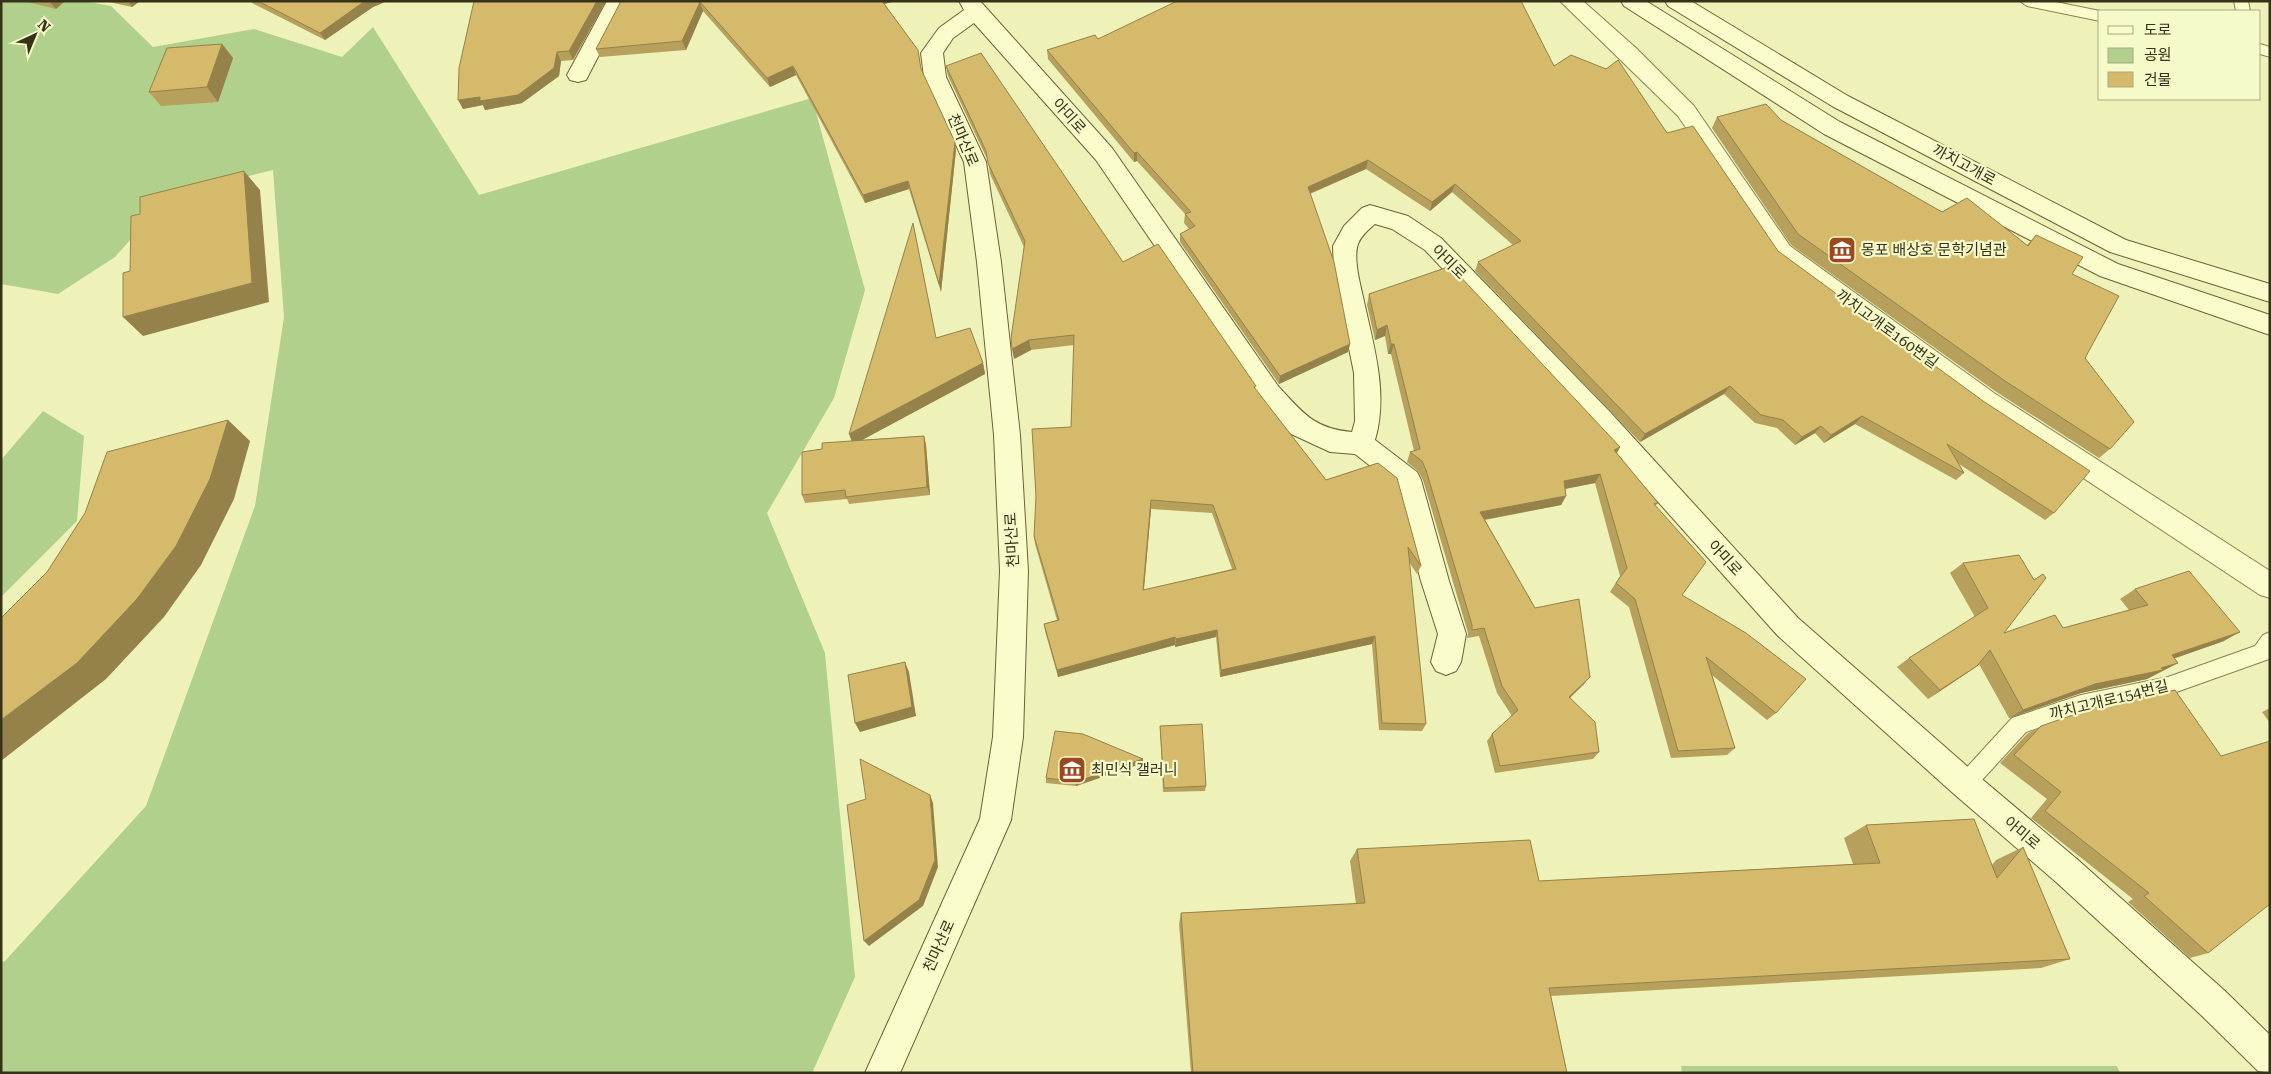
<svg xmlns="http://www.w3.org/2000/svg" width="2271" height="1074" font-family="'Roboto Serif','Noto Sans KR',serif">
	<rect width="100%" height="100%" fill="#eff2b8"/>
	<g fill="#b0d08c">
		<polygon points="1,1 83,1 111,6 153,47 254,29 342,57 373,27 479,195 812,98 865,290 834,398 767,513 825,653 855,977 812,1073 1,1073 1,962 5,961 146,806 255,506 284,317 273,170 170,195 115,257 58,294 1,284"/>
		<polygon points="43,411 84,436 77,521 1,597 1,460"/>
		<polygon points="1681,1066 2117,1066 2120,1073 1682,1073"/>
	</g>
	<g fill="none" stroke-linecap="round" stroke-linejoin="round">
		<defs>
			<g id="lane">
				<polygon points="2020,1 2051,1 2100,11 2100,21 2027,6"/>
				<polygon points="2234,1 2248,1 2250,11 2236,11"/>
				<polygon points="2260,44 2270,47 2270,57 2260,54"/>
				<polygon points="2270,632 2269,659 2168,695 2081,713 2026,732 1972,791 1965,794 1958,791 1955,784 1958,777 2012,718 2081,695 2168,677 2255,646 2263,635"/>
			</g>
			<polygon id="street" points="1560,1 1583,1 1636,48 1694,106 1790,246 1994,393 2270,571 2270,598 2260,595 1976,407 1774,258 1678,116"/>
			<g id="secondary">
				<polygon points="607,1 627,1 586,80 578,82 570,80 567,75"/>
				<path d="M959,1H980L1112,148L1278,386C1302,412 1314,429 1352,432L1355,421L1354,373L1334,274L1333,246L1344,226L1362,208L1370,205L1408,216L1441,238L1610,412L1798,618L1976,774L2078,860L2225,991L2270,1035V1073L2258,1071L2201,1015L2056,882L1954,794L1778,636L1592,428L1425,250L1392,229L1375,224C1368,230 1361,236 1358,244C1353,258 1360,283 1363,297C1373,344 1389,393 1375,440L1417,472L1421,480L1449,581L1466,634L1461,662L1456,671L1446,675L1436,671L1431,662L1438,634L1421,581L1396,486L1355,454L1330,452L1289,433L1260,400L1096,160L974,23L953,38L943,53L946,77L986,162L1001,262L1020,435L1028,571L1023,737L1011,820L900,1073H865L980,819L993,737L1000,571L994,435L977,262L964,162L924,77L921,53L939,28L964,10Z"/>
				<polygon points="1621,1 1646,1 1840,122 2118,264 2270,315 2270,335 2100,276 1824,134 1624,6"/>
				<polygon points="1665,1 1691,1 1848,96 2126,240 2270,284 2270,302 2110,252 1832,106 1668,6"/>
			</g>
		</defs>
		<use href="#lane" stroke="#898252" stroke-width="2"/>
		<use href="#street" stroke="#898252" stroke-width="2"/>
		<use href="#secondary" stroke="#6a6235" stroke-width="2"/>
		<use href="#lane" fill="#fafccb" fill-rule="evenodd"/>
		<use href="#street" fill="#fafccb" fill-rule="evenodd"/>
		<use href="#secondary" fill="#fafccb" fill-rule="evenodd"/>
	</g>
	<g fill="#b6a05b" fill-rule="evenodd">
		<polygon points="23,1 65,1 56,9"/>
		<polygon points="104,1 140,1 132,7"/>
		<polygon points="251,1 387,1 373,7 325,40 252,3"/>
		<polygon points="474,1 606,1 573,60 561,61 559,76 522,103 485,110 483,105 463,109"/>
		<polygon points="621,1 885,4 921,71 956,150 941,292 909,189 865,203 796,75 770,87 703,11 686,50 600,57 596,49"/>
		<polygon points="1098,39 1554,66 1667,133 1778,251 2054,513 2045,520 1959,464 1964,473 1956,480 1855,424 1824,443 1815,433 1795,445 1777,428 1755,423 1724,394 1640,442 1475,271 1478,262 1513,245 1452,192 1430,211 1366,169 1310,194 1350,344 1348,352 1279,384 1180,242 1180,234 1189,229 1184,223 1185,214 1137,161 1134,162 1048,59 1047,50"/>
		<polygon points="222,44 233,58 218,102 161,106 149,92"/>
		<path d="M946,66L1123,262L1255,389L1326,480L1378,463L1421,566L1417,574L1409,562L1426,724L1422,731L1379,730L1372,644L1220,677L1216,637L1175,647V645L1058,677L1045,631L1044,624L1057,620L1035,544L1034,536L1071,427L1074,345L1031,350L1014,359L1024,247L990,174L988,161L948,76ZM1151,509L1212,513L1232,569L1144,590Z"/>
		<polygon points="1717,117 1781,120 1942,212 2027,245 2036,235 2072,274 2085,358 2110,449 2099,458 1995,391 1791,245 1712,128"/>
		<polygon points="1451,274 1620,447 1617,453 1658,503 1655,506 1682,595 1776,713 1767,720 1712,675 1735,748 1727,755 1671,758 1629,607 1610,592 1620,576 1595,483 1565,489 1566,496 1561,505 1485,520 1535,608 1584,684 1570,698 1599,752 1593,759 1495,773 1487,741 1492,734 1512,716 1497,693 1479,636 1467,638 1468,633 1423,480 1418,471 1407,462 1410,452 1414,451 1391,354 1388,354 1385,336 1375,340 1367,305 1369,294"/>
		<polygon points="937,338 983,363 985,374 861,440 924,436 926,445 930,495 849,504 847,499 805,503 802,495 822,449 851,441"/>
		<polygon points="1963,563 2004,633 2063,628 2129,610 2120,599 2135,589 2224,641 2174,658 2178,663 2147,679 2081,693 2009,718 1979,664 1977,666 1964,675 1928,699 1897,667 1909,658 1975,617 1950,573"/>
		<polygon points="2270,708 2270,723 2262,712"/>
		<polygon points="1160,726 1206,786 1205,791 1163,792"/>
		<polygon points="2041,726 2208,953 2190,958 2128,902 2133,899 2031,818 2047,799 2000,763 2027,734"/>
		<polygon points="1143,759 1143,763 1076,786 1046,783 1046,778"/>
		<polygon points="1866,825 1992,865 1996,860 2023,847 2070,959 2041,968 1551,996 1567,1073 1191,1073 1179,924 1181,913 1356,904 1350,861 1357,849 1539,881 1853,864 1844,838"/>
	</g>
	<g fill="#94824a">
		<polygon points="49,1 65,1 56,9"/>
		<polygon points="128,1 140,1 132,7"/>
		<polygon points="365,1 387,1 373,7 325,40 320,33"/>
		<polygon points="597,1 606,1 573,60 569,51"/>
		<polygon points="880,1 896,1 881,5"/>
		<polygon points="700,2 703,11 686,50 682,41"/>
		<polygon points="222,44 233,58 218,102 207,87"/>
		<polygon points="557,52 561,61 559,76 522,103 485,110 483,105 463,109 458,100 480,97"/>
		<polygon points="793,66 796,75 770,87 767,78"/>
		<polygon points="955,142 956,150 941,292 939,284"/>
		<polygon points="1137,152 1137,161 1134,162 1134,153"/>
		<polygon points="1368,160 1366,169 1306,195 1308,187"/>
		<polygon points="244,171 260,190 269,302 143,336 123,317"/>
		<polygon points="908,181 909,189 865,203 863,195"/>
		<polygon points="1455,184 1452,192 1430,211 1432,202"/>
		<polygon points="1387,325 1385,336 1375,340 1377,330"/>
		<polygon points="1029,340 1031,350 1014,359 1012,349"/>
		<polygon points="1350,344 1348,352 1279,384 1280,376"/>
		<polygon points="1391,344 1394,344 1391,354 1388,354"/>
		<polygon points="983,363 985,374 853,445 849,434"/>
		<polygon points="1730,386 1724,394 1640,442 1645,434"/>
		<polygon points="1862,416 1855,424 1824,443 1831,435"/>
		<polygon points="228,420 250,441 234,499 201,565 164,617 106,679 1,761 1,720"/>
		<polygon points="1821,426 1815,433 1795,445 1802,437"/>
		<polygon points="924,436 926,445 930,495 927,487"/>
		<polygon points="1620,447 1615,456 1614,450"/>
		<polygon points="1600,474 1595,483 1559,490 1564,481"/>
		<polygon points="1566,496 1561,505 1476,521 1480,512"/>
		<polygon points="1151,500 1151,509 1143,598 1143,590"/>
		<polygon points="1217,630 1216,637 1175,647 1176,639"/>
		<polygon points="2240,632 2224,641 2156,665 2172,655"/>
		<polygon points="1375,636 1372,644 1220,677 1221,670"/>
		<polygon points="1175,637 1175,645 1058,677 1057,670"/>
		<polygon points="905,662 909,672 916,716 860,732 855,723"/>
		<polygon points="2178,663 2147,679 2081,693 2009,718 2023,710 2095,684"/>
		<polygon points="1977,666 1964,675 1928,699 1940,690"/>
		<polygon points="1590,677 1584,684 1563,704 1569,697"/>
		<polygon points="1143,759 1143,763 1076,786 1076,782"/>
		<polygon points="930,795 933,803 938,867 923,906 869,946 864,941"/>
	</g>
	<g fill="#d4ba6a" stroke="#94824a" fill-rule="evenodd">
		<polygon points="258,1 365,1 320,33"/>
		<polygon points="474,1 597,1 569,51 557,52 554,68 518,95 480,101 480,97 458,100 459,68"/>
		<polygon points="621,1 882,1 918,50 921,69 955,142 939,284 908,181 863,195 793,66 767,78 700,2 682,41 596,49"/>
		<polygon points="1177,1 1521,1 1554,66 1571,55 1606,69 1618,60 1667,133 1693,126 1778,251 1983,401 2090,471 2054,513 1947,444 1964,473 1862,416 1831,435 1821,426 1802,437 1783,420 1761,415 1730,386 1645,434 1478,262 1521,241 1455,184 1432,202 1368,160 1308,187 1334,262 1350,344 1280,376 1180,234 1195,226 1185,214 1191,212 1137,152 1134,153 1047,50 1095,35 1098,39"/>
		<polygon points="222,44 207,87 149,92 167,48"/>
		<path d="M981,53L1123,262L1158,244L1256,386L1254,387L1326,480L1378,463L1397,478L1421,566L1408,547L1426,724L1382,723L1375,636L1221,670L1217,630L1176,639L1175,637L1057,670L1044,624L1059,620L1034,536L1036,496L1032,429L1071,427L1074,335L1029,340L1012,349L1011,338L1025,241L988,163L986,151L946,66ZM1151,500L1213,505L1236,569L1143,590Z"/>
		<polygon points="1766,104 1781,120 1942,212 1967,198 2028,246 2036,235 2083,257 2072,274 2119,296 2085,358 2134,422 2110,449 2005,381 1798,234 1717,117"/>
		<polygon points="244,171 252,283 123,317 123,273 130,271 131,216 140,214 140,197"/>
		<polygon points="913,223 936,338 970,328 983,363 849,434"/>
		<polygon points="1448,267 1451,274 1456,272 1620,447 1614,450 1658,503 1654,504 1706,562 1682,595 1746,633 1806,679 1776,713 1706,657 1735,748 1678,751 1635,599 1616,583 1627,568 1600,474 1564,481 1566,496 1480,512 1535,608 1579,599 1590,677 1569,697 1595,722 1599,752 1500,766 1492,734 1518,710 1502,686 1484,628 1472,630 1472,625 1426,470 1422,461 1410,452 1420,449 1394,344 1391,344 1387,325 1377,330 1369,294"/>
		<polygon points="228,420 210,479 176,546 137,599 77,663 1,720 1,618 47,572 85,513 107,452"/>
		<polygon points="924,436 927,487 846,497 845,490 802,495 802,452 822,449 822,443"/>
		<polygon points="2019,555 2034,580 2043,574 2046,578 2004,633 2055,615 2063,628 2148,605 2135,589 2189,571 2240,632 2172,655 2178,663 2161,668 2163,670 2095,684 2023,710 1990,650 1977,666 1940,690 1909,658 1988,608 1963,563"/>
		<polygon points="905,662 912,707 855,723 848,675"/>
		<polygon points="2175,690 2221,756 2270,741 2270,904 2208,953 2144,896 2149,893 2045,811 2061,792 2014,755 2041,726 2096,707"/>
		<polygon points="1202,724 1206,786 1164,788 1160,726"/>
		<polygon points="1055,731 1083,734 1143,759 1076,782 1046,778"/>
		<polygon points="860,759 930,795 935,860 919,900 864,941 847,805 866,799"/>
		<polygon points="1974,819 1997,878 2023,847 2070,959 1549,988 1567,1073 1193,1073 1181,913 1365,903 1357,849 1530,840 1539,881 1880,863 1866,825"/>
	</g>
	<defs>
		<symbol id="museum-square" viewBox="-11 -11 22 22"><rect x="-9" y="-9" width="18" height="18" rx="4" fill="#9d481c" stroke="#f6f9c8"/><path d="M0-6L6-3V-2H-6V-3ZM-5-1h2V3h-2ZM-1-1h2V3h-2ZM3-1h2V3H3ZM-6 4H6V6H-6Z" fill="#fff"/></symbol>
	</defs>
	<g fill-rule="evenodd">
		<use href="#museum-square" x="1826" y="234" width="32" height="32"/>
		<use href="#museum-square" x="1056" y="754" width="32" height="32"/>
	</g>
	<g text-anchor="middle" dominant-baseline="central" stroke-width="4.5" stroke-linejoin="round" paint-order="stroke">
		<g font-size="15" fill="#363119" stroke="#f6f9c8">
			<text transform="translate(1069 116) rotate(48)">아미로</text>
			<text transform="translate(963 140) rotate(67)">천마산로</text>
			<text transform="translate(1964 165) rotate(28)">까치고개로</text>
			<text transform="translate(1449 262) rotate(45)">아미로</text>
			<text transform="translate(1887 329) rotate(36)">까치고개로160번길</text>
			<text transform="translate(1012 540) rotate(-93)">천마산로</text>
			<text transform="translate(1725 558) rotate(47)">아미로</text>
			<text transform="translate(2109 700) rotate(-14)">까치고개로154번길</text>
			<text transform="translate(2022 833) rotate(40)">아미로</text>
			<text transform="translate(939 946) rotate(-66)">천마산로</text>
		</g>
		<g font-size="15" fill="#363119" stroke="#f6f9c8" text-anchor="start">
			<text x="1861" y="250">몽포 배상호 문학기념관</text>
			<text x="1091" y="770">최민식 갤러니</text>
		</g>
	</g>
	<rect width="2271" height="1074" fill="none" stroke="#363119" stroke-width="5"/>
	<rect x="2098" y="10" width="162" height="90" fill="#f6f9c8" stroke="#a9a982"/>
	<rect x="2108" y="26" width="25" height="8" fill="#fafccb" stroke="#a9a982"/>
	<text x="2144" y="35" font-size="15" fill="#363119">도로</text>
	<rect x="2108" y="48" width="25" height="15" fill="#b0d08c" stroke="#a9a982"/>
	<text x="2144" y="60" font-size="15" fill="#363119">공원</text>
	<rect x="2108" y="72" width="25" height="15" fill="#d4ba6a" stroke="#a9a982"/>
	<text x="2144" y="85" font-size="15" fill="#363119">건물</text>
	<g transform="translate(35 35) rotate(44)" stroke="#f6f9c8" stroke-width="4" paint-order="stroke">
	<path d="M0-4L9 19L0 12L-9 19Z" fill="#363119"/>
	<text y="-8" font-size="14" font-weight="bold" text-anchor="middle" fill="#363119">N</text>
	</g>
</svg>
